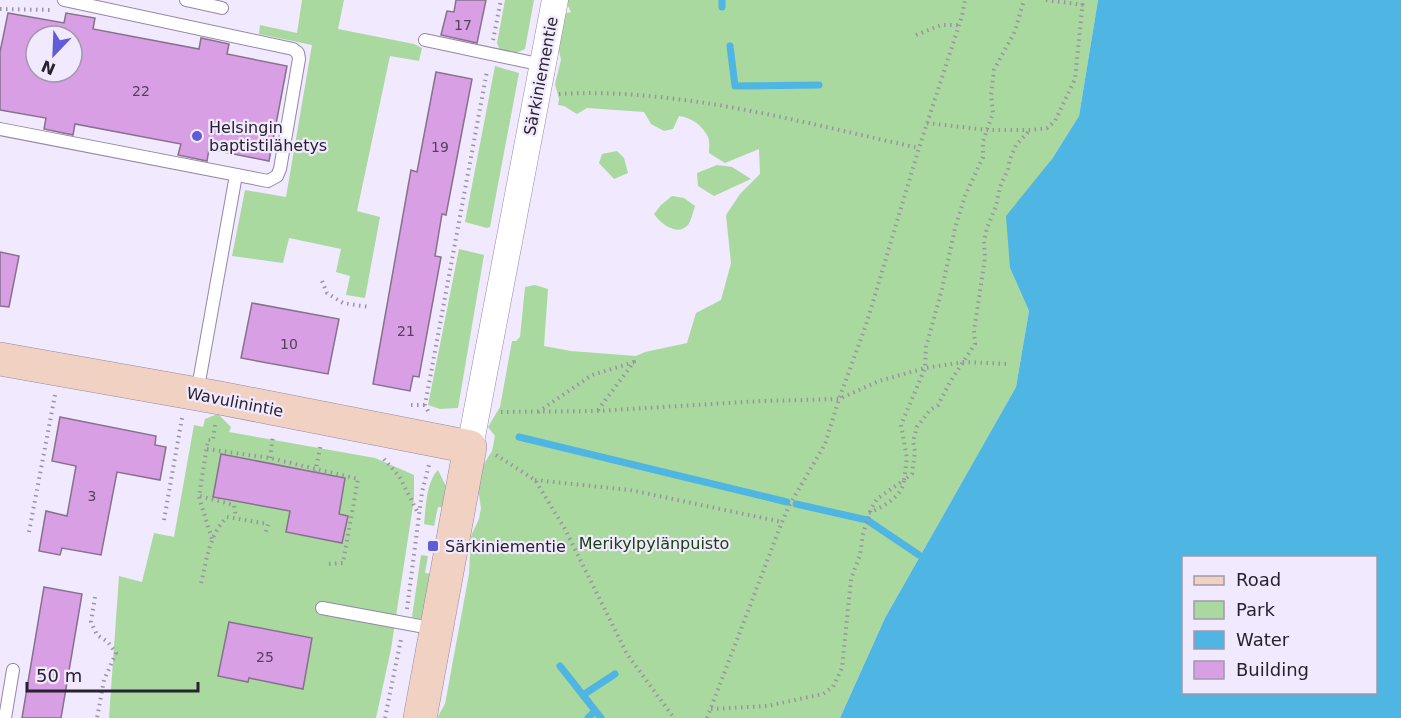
<svg xmlns="http://www.w3.org/2000/svg" width="1401" height="718" font-family="'DejaVu Sans',sans-serif">
	<rect width="100%" height="100%" fill="#f1e9fe"/>
	<g fill="#a9d99f">
		<polygon points="302,0 344,0 338,29 414,44 422,48 419,61 390,56 357,211 380,217 365,298 346,295 350,276 336,272 341,249 289,238 283,263 232,256 245,190 286,197 312,45 259,34 260,25 297,33"/>
		<polygon points="505,0 534,0 525,49 514,54 500,50 497,43"/>
		<path d="M565,0H1098L1079,116L1052,159L1010,268L1029,311L1016,387L885,618L840,718H437L445,704L469,574L471,536L479,519L481,508L478,489L482,467L492,451L495,436L488,427L500,407L512,341H516L520,337L525,287L535,285L548,289L544,346L571,351L636,356L645,352L687,343L696,313L721,300L731,263L726,215L740,194L760,174L759,149L725,163L709,153C709,149 710,141 708,137C703,126 691,117 679,116L673,129L664,131L651,124L644,112L587,108L577,114L564,106L558,105L559,99L555,84L561,60L554,26L556,16L571,12Z"/>
		<polygon points="495,66 519,73 490,227 487,228 465,222"/>
		<polygon points="617,151 624,158 628,173 614,179 599,163 602,154"/>
		<polygon points="717,165 732,167 751,179 714,196 698,186 697,173"/>
		<path d="M672,196L684,198L695,206C693,212 691,221 688,225C677,237 660,223 654,214L661,205Z"/>
		<polygon points="459,249 484,255 458,408 440,409 428,405"/>
		<polygon points="215,415 219,415 231,427 229,432 375,458 414,475 414,499 391,649 376,718 109,718 119,576 142,582 154,533 174,537 194,425 203,427 205,419"/>
		<path d="M438,470L447,488L444,507H438L434,526L424,524C426,507 426,482 438,470Z"/>
		<polygon points="421,555 428,556 425,573 431,574 422,619 412,617"/>
	</g>
	<path fill="#4fb5e2" fill-rule="evenodd" d="M1098,0H1401V718H840L885,618L1016,387L1029,311L1010,268L1006,216L1052,159L1079,116ZM1184,558H1376V692H1184Z"/>
	<g fill="none" stroke-linecap="round" stroke-linejoin="round">
		<g stroke="#4fb5e2" stroke-width="7">
			<polyline points="722,0 722,7"/>
			<polyline points="730,46 735,86 819,85"/>
			<polyline points="519,437 787,502"/>
			<polyline points="796,504 867,520 919,555"/>
			<polyline points="560,666 601,718"/>
			<polyline points="583,695 615,674"/>
			<polyline points="588,718 595,711"/>
		</g>
	</g>
	<g fill="#d89fe5" stroke="#87718c" stroke-width="1.5" fill-rule="evenodd">
		<polygon points="456,0 486,0 477,43 441,35 447,11 454,12"/>
		<path d="M8,13L64,23L66,13L95,18L93,29L199,49L201,38L229,44L227,54L287,66L269,161L209,149L207,161L178,155L181,144L75,124L73,135L44,129L46,118L0,110V52ZM36,36H72V72H36Z"/>
		<polygon points="436,72 472,79 446,215 442,214 435,256 441,257 419,377 413,376 410,391 373,384 411,170 417,172"/>
		<polygon points="0,252 19,256 9,307 0,306"/>
		<polygon points="252,303 339,319 328,374 241,358"/>
		<polygon points="60,417 156,436 155,445 166,447 160,480 117,472 101,555 62,548 60,555 39,551 46,511 67,516 76,466 52,461"/>
		<polygon points="221,454 345,478 339,514 348,516 342,543 286,532 290,511 213,497"/>
		<polygon points="44,587 82,594 61,718 22,718"/>
		<polygon points="229,622 312,638 303,689 249,678 248,682 218,676"/>
	</g>
	<g fill="none" stroke-linecap="round" stroke-linejoin="round">
		<defs>
			<g id="lane">
				<polyline points="186,0 222,8"/>
				<polyline points="425,40 543,65"/>
				<polyline points="0,129 268,181 277,176 280,169 299,59 298,53 293,49 64,0"/>
				<polyline points="197,393 236,175"/>
				<polyline points="322,608 436,629"/>
				<polyline points="5,718 13,670"/>
			</g>
			<polyline id="street" points="470,447 555,0"/>
			<polyline id="secondary" points="0,359 220,398 470,447 420,718"/>
		</defs>
		<use href="#lane" stroke="#9487a7" stroke-width="14"/>
		<use href="#street" stroke="#9487a7" stroke-width="27"/>
		<use href="#secondary" stroke="#9487a7" stroke-width="34"/>
		<g stroke="#9a93a4" stroke-width="4" stroke-dasharray="1.5 4.5" stroke-linecap="butt">
			<polyline points="1046,0 1084,5"/>
			<polyline points="0,9 50,10"/>
			<polyline points="916,35 941,25 959,25"/>
			<polyline points="493,40 501,0"/>
			<path d="M559,94C678,87 804,123 919,148"/>
			<polyline points="927,123 988,130 1032,130 1047,128 1055,121 1075,79 1083,0"/>
			<polyline points="322,281 327,293 343,303 369,307"/>
			<polyline points="411,405 425,405"/>
			<polyline points="428,411 425,405 487,71"/>
			<polyline points="501,412 597,411 761,401 839,399 879,381 925,368 964,362 1008,364"/>
			<polyline points="538,412 592,375 634,362 598,410"/>
			<polyline points="215,425 213,440 208,440 199,496 234,505 236,517"/>
			<polyline points="207,449 270,458 358,479 343,563 326,564"/>
			<polyline points="496,455 535,480 565,529 627,654 674,718"/>
			<polyline points="270,458 273,435"/>
			<polyline points="384,459 399,476 418,513"/>
			<polyline points="315,472 321,444"/>
			<polyline points="535,480 630,490 782,522"/>
			<polyline points="199,497 212,539"/>
			<path d="M869,513C884,506 902,497 904,480L912,474L915,451L913,442L917,427L930,410L938,405L950,382L975,344L974,331L985,258L984,241L987,228L996,206L1000,187L1008,169L1010,159L1016,145L1030,130"/>
			<polyline points="164,520 182,418"/>
			<polyline points="29,532 55,395"/>
			<path d="M201,583C207,559 209,535 227,517L268,524L265,535"/>
			<polyline points="95,597 91,622 97,635 108,642 116,653 104,680 97,718"/>
			<polyline points="407,609 422,492 429,465"/>
			<polyline points="711,709 767,706 823,694 833,687 842,668 851,579 860,555 863,534 871,509 877,499 904,480 907,458 901,425 925,368 926,347 942,289 955,228 965,196 983,157 983,141 993,113 991,95 994,70 1015,31 1024,0"/>
			<polyline points="385,718 401,639"/>
			<polyline points="707,718 782,522 789,506 825,444 839,399 866,325 919,148 962,16 965,0"/>
		</g>
		<use href="#lane" stroke="#fff" stroke-width="12"/>
		<use href="#street" stroke="#fff" stroke-width="26"/>
		<use href="#secondary" stroke="#f1d2c2" stroke-width="33"/>
	</g>
	<g fill="#605cd5" stroke="#f1e9fe" stroke-width="2">
		<circle cx="197" cy="136" r="6"/>
		<rect x="427" y="540" width="12" height="12" rx="3"/>
	</g>
	<g text-anchor="middle" dominant-baseline="central" stroke-width="4.5" stroke-linejoin="round" paint-order="stroke">
		<g font-size="14" fill="#54415c">
			<text x="463" y="25">17</text>
			<text x="141" y="91">22</text>
			<text x="440" y="147">19</text>
			<text x="406" y="331">21</text>
			<text x="289" y="344">10</text>
			<text x="92" y="496">3</text>
			<text x="265" y="657">25</text>
		</g>
		<g font-size="16" fill="#28222f" stroke="#f1e9fe">
			<text transform="translate(541 76) rotate(-79)">Särkiniementie</text>
			<text transform="translate(235 402) rotate(11)">Wavulinintie</text>
		</g>
		<g font-size="16" fill="#28222f" stroke="#f1e9fe" text-anchor="start">
			<text x="209" y="127">Helsingin<tspan x="209" dy="18">baptistilähetys</tspan></text>
			<text x="445" y="546">Särkiniementie</text>
		</g>
		<g font-size="16" fill="#1a4112" stroke="#f1e9fe">
			<text x="654" y="543">Merikylpylänpuisto</text>
		</g>
	</g>
	<rect x="1182" y="556" width="195" height="138" fill="#f1e9fe" stroke="#a199ab" stroke-width="1.5"/>
	<rect x="1194" y="576" width="30" height="9" fill="#f1d2c2" stroke="#a199ab" stroke-width="1.5"/>
	<text x="1236" y="586" font-size="18" fill="#28222f">Road</text>
	<rect x="1194" y="601" width="30" height="18" fill="#a9d99f" stroke="#a199ab" stroke-width="1.5"/>
	<text x="1236" y="616" font-size="18" fill="#28222f">Park</text>
	<rect x="1194" y="631" width="30" height="18" fill="#4fb5e2" stroke="#a199ab" stroke-width="1.5"/>
	<text x="1236" y="646" font-size="18" fill="#28222f">Water</text>
	<rect x="1194" y="661" width="30" height="18" fill="#d89fe5" stroke="#a199ab" stroke-width="1.5"/>
	<text x="1236" y="676" font-size="18" fill="#28222f">Building</text>
	<g transform="translate(54 54) rotate(203)"><circle r="28" fill="#f1e9fe" stroke="#a199ab" stroke-width="1.5"/>
	<path d="M0-4.5L10 22L0 15L-10 22Z" fill="#605cd5"/>
	<text y="-9" font-size="16" font-weight="bold" text-anchor="middle" fill="#28222f">N</text>
	</g>
	<path d="M27 682v9h171v-9" fill="none" stroke="#28222f" stroke-width="3"/>
	<text x="36" y="682" font-size="18" fill="#28222f" stroke="#f1e9fe" stroke-width="4.5" paint-order="stroke">50 m</text>
</svg>
